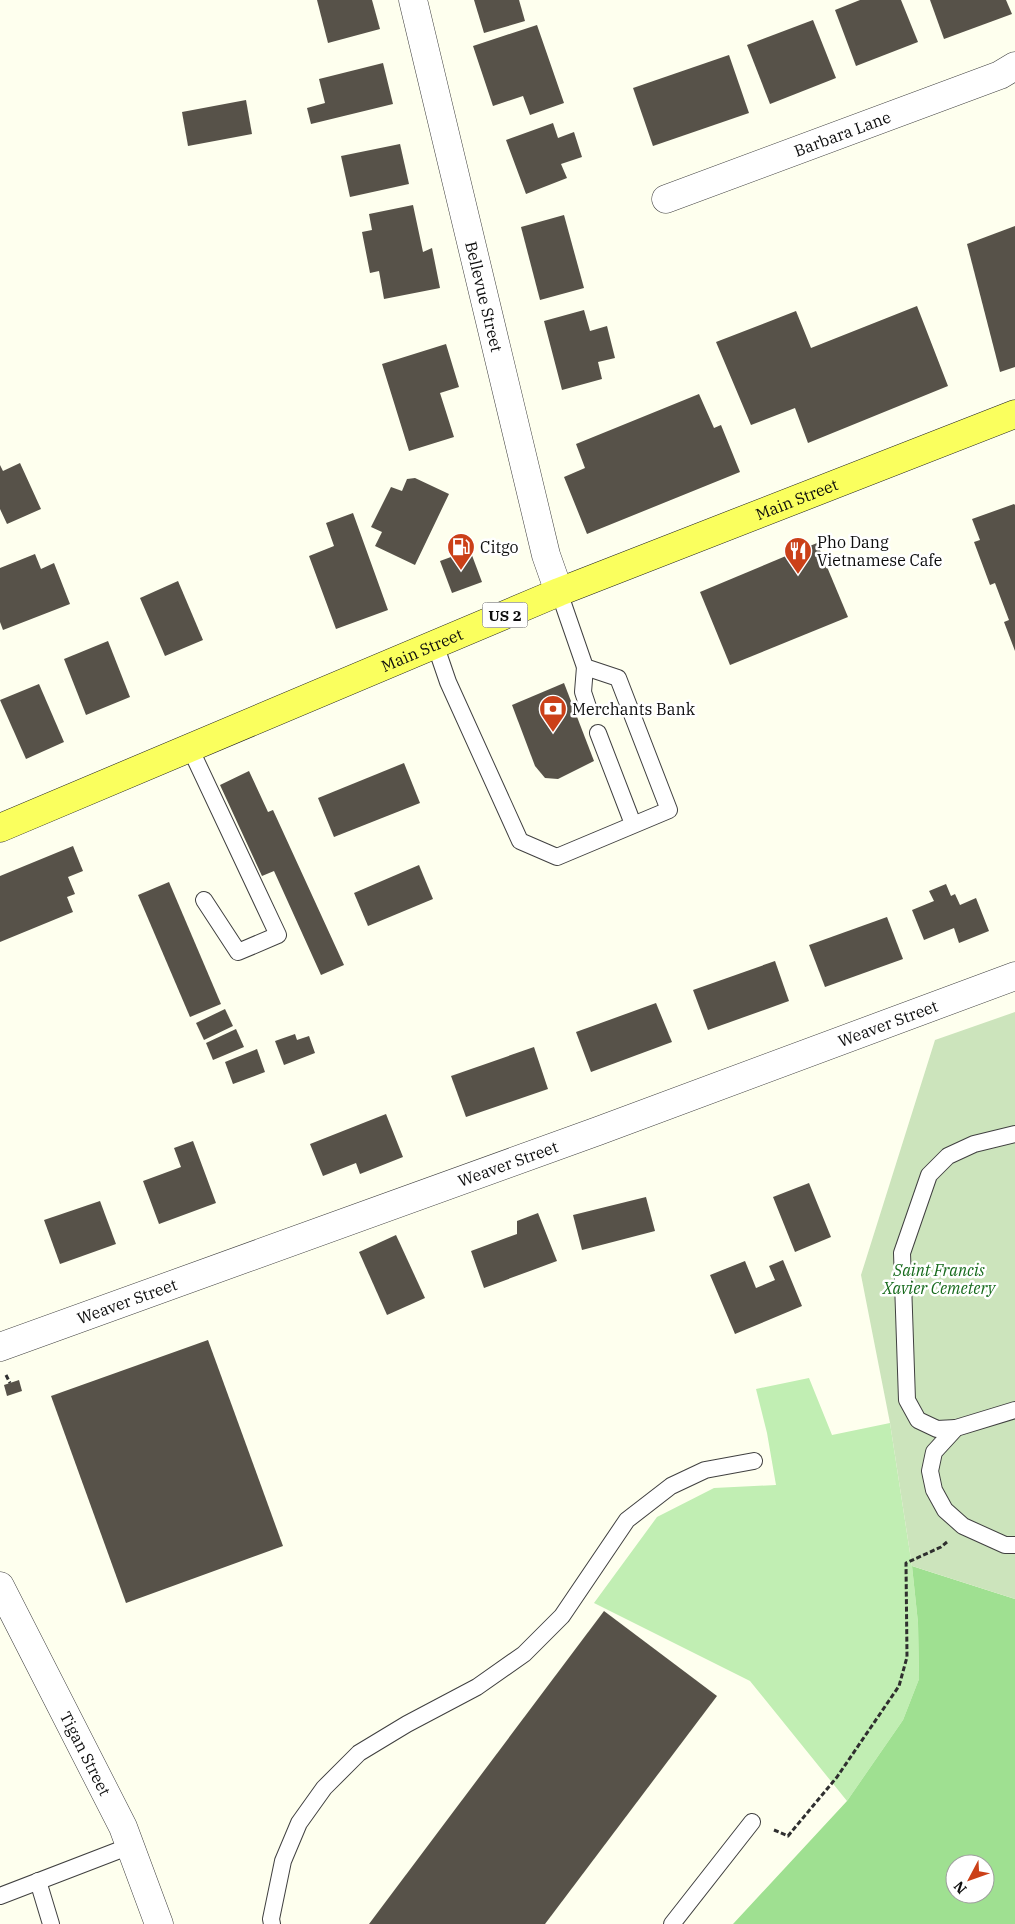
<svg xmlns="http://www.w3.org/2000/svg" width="1015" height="1924" font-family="'IBM Plex Serif',serif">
	<rect width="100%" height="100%" fill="#feffee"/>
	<polygon fill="#c1eeb3" points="809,1378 832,1435 890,1423 912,1566 918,1623 919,1679 903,1720 847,1801 750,1681 594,1603 657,1517 714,1488 776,1485 767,1433 756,1389"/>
	<path fill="#9fe091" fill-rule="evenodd" d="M912,1566L1015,1599V1924H733L847,1801L903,1720L919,1679L918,1623ZM955,1864H985V1894H955Z"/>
	<polygon fill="#cce4bc" points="1015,1012 1015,1599 912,1566 890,1423 861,1275 935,1040"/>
	<g fill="#575249">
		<polygon points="317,0 372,0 380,29 328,43"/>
		<polygon points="474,0 519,0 525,21 484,33"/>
		<polygon points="860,0 901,0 918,42 856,66 835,10"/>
		<polygon points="930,0 1006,0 1012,14 944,39"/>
		<polygon points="813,20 836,78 770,104 747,45"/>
		<polygon points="537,25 564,103 530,115 523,96 493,106 473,46"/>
		<polygon points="729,55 749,113 653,146 633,88"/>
		<polygon points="383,63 393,104 311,124 307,108 325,103 319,79"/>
		<polygon points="246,100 252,134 188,146 182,112"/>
		<polygon points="553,123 558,138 574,132 582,157 561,164 567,178 526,194 506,140"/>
		<polygon points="400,144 409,184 350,197 341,156"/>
		<polygon points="413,205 423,252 432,248 440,288 384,299 379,271 370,273 362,232 372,230 369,214"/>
		<polygon points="564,215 584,288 540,300 521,227"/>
		<polygon points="1015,226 1015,367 1000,372 967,244"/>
		<polygon points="917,306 948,386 808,443 795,408 751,425 716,342 796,311 811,348"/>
		<polygon points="584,310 590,331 607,326 615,358 598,362 602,379 562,390 544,321"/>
		<polygon points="446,344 459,387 440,393 454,437 409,451 382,364"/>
		<polygon points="699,394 714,428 721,425 740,472 587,534 564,477 585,468 576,444"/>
		<polygon points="20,463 41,509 7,524 0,509 0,465 3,471"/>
		<polygon points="415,478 449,494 415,565 375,546 382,532 371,527 391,487 402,491 407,479"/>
		<polygon points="1014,504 1015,505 1015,651 1004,622 1009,620 995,583 990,585 974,542 980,540 972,519"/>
		<polygon points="353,513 388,610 336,629 309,556 334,546 326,523"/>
		<polygon points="817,543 848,617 730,665 700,592"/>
		<polygon points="470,550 482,582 452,593 440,561"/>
		<polygon points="35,554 41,569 54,563 70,604 3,630 0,622 0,568"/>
		<polygon points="178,581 203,640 165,656 140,598"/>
		<polygon points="108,641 130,697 86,715 64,659"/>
		<polygon points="564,683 594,761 558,779 545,778 535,766 512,705"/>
		<polygon points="39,684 64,742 26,759 0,700"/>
		<polygon points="404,763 420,803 334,837 318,798"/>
		<polygon points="249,771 268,812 273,810 344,965 321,975 274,871 262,876 220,785"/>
		<polygon points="73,846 83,871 68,877 75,894 67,897 73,912 0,942 0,876"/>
		<polygon points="419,865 433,899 368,926 354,893"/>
		<polygon points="169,882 221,1004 190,1017 138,895"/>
		<polygon points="946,884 951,896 955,894 960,905 976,898 989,931 959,943 954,928 924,940 912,910 934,901 929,891"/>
		<polygon points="887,917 903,959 825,987 809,945"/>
		<polygon points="775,961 789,1001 708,1030 693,990"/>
		<polygon points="656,1003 672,1042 591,1072 576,1032"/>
		<polygon points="225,1009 233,1026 204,1040 196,1023"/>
		<polygon points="236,1029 244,1047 213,1060 206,1043"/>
		<polygon points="295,1034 297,1040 309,1036 315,1053 284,1065 275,1041"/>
		<polygon points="534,1047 548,1089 466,1117 451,1076"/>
		<polygon points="257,1049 265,1072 233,1084 225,1062"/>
		<polygon points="386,1114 403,1157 360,1174 356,1163 323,1176 310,1144"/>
		<polygon points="193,1141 216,1203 159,1224 143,1181 181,1167 174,1148"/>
		<polygon points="809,1183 831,1237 795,1252 773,1197"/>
		<polygon points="646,1197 655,1231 582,1250 573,1215"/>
		<polygon points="100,1201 116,1244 60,1264 44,1220"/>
		<polygon points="538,1213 557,1261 484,1288 471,1251 517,1234 517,1221"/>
		<polygon points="396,1235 425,1298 387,1315 359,1252"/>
		<polygon points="783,1260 802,1306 735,1334 710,1275 745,1261 756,1288 775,1280 769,1266"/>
		<polygon points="208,1340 283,1546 126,1603 51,1396"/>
		<polygon points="19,1380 22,1391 7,1396 4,1385"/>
		<polygon points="604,1611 717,1696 545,1924 369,1924"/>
	</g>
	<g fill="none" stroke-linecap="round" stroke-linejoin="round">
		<defs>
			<g id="lane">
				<polyline points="435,644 448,682 520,841 557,857 669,810 618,678 585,667 559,592"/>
				<polyline points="585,667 583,692 588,707"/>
				<polyline points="598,733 633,824"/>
				<polyline points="190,748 278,935 238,952 204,900"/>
				<polyline points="1015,1410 956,1428 934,1452 930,1471 934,1490 945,1510 963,1526 1005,1545 1015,1545"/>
				<polyline points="956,1428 937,1429 918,1420 907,1400 902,1253 929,1175 948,1156 974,1144 1015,1134"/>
				<polyline points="38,1881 51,1924"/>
				<polyline points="0,1896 130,1846"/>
				<polyline points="272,1924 271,1919 283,1861 299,1823 324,1788 359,1753 407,1724 477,1687 524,1654 562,1616 627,1520 671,1486 705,1470 754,1461"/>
				<polyline points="672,1924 752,1822"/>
			</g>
			<g id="street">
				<path id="s1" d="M413,0L546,555L559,592"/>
				<path id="s2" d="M666,199L1000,75L1015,66"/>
				<path id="s3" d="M0,1347L598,1131L1015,976"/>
				<path id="s4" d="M0,1586L123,1827L159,1924"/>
			</g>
			<g id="primary">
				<path id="s5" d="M0,828L559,592L1015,414"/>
			</g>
		</defs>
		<use href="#lane" stroke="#404040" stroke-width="18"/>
		<use href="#street" stroke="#404040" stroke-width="29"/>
		<use href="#primary" stroke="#1e1e1e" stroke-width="29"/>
		<g stroke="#2f2f2f" stroke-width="3" stroke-dasharray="5 2.5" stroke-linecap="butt">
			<polyline points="6,1375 10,1383"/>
			<polyline points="774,1830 788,1836 837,1777 899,1686 907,1657 906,1563 941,1547 947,1542"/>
		</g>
		<use href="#lane" stroke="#fff" stroke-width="16"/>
		<use href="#street" stroke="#fff" stroke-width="28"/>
		<use href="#primary" stroke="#faff5e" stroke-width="28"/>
	</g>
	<defs>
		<symbol id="fuel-pin" viewBox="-11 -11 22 30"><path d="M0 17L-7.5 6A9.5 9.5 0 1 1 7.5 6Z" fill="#cb4018" stroke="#fff"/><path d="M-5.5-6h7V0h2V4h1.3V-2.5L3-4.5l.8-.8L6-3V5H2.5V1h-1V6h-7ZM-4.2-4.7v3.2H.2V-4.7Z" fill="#fff"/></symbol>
		<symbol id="restaurant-pin" viewBox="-11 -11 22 30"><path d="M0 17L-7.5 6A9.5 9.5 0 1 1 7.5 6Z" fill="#cb4018" stroke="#fff"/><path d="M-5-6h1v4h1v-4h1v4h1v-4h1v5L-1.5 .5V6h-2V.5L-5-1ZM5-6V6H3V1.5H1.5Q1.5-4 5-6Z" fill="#fff"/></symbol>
		<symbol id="bank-pin" viewBox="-11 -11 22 30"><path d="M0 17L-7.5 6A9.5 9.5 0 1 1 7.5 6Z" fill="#cb4018" stroke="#fff"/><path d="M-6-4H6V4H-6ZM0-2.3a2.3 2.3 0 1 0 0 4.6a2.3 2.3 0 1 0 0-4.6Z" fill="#fff"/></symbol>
	</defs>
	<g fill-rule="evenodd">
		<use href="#fuel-pin" x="445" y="531" width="32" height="43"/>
		<use href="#restaurant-pin" x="782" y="535" width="32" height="43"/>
		<use href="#bank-pin" x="537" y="693" width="32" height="43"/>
	</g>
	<g text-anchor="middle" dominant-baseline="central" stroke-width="5" stroke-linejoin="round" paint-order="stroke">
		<rect fill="#fff" stroke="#565656" stroke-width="1" x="482.5" y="602.5" width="45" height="25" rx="4"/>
		<g font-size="15" font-weight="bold" fill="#0d0d0d">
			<text x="505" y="615">US 2</text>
		</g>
		<g font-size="16" fill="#0d0d0d" stroke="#fff">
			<text stroke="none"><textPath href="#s2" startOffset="188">Barbara Lane</textPath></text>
			<text stroke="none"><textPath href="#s1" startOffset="305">Bellevue Street</textPath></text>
			<text stroke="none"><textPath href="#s5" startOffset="862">Main Street</textPath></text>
			<text stroke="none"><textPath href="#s5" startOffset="458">Main Street</textPath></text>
			<text stroke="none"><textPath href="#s3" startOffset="945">Weaver Street</textPath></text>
			<text stroke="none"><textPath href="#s3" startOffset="540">Weaver Street</textPath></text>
			<text stroke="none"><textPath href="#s3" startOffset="135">Weaver Street</textPath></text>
			<text stroke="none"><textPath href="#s4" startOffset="188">Tigan Street</textPath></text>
		</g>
		<g font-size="16" fill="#0d0d0d" stroke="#fff" text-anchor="start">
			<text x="817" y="542">Pho Dang<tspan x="817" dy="18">Vietnamese Cafe</tspan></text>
			<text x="480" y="547">Citgo</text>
			<text x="572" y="709">Merchants Bank</text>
		</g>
		<g font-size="16" font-style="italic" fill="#176b1d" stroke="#fff">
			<text x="939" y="1270">Saint Francis<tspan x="939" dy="18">Xavier Cemetery</tspan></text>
		</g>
	</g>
	<g transform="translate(970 1879) rotate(229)"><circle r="24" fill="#ffffff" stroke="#9e9e9e"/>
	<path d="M0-4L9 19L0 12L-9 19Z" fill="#cb4018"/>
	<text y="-8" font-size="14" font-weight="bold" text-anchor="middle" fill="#0d0d0d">N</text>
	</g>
</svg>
